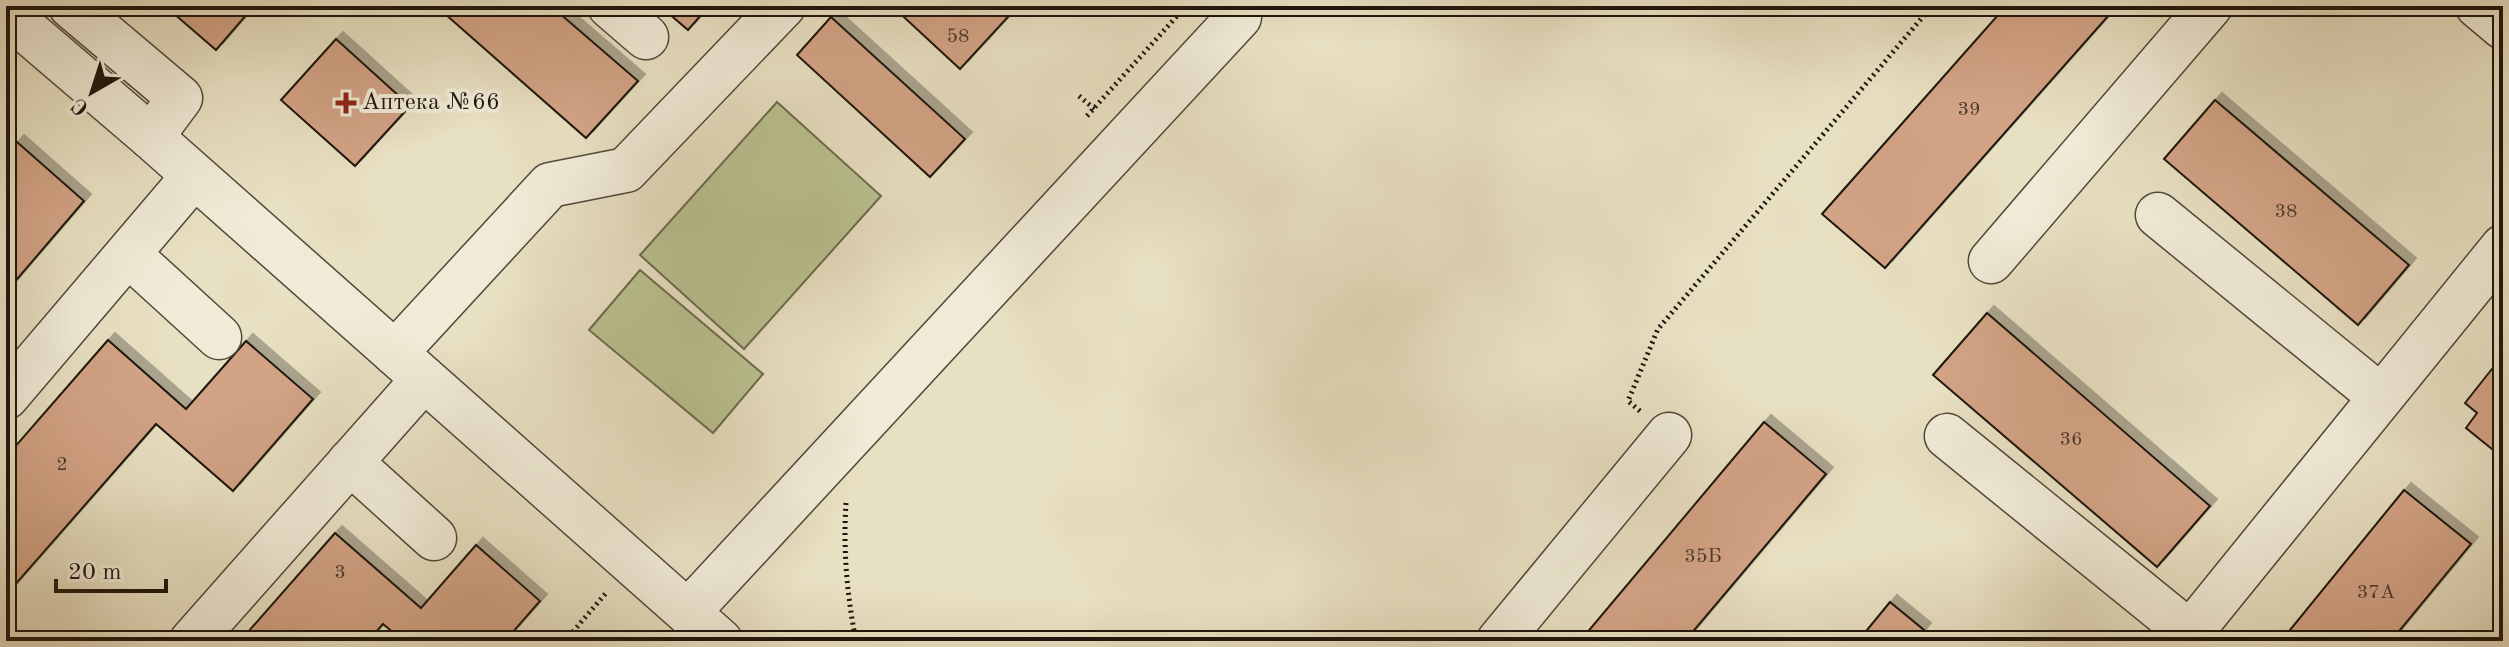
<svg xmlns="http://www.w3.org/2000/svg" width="2509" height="647" font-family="'Old Standard TT',serif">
	<defs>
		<filter id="shadow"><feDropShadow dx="7" dy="-7" stdDeviation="0" flood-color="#0004"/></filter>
	</defs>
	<rect width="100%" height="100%" fill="#e8e0c2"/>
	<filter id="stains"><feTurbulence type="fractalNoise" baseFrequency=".0025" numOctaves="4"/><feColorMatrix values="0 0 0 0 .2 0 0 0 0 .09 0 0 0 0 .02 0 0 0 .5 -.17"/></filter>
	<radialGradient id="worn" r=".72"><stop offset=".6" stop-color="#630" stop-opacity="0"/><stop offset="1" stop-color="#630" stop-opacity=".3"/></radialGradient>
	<g fill="#bac190" stroke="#6c6b4e" stroke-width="2">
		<polygon points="777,102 881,196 744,349 640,255"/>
		<polygon points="640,270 763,374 713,433 589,330"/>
	</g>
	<g fill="#d2a385" stroke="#1d150d" stroke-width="2" filter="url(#shadow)">
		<polygon points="165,6 254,6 216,50"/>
		<polygon points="436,6 551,6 638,81 586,138"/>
		<polygon points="660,6 709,6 688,30"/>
		<polygon points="892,6 1018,6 960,69"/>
		<polygon points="2006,6 2117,6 1885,268 1822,214"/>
		<polygon points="831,17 965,139 930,177 797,55"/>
		<polygon points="336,39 410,106 355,166 281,100"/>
		<polygon points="2215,100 2409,265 2358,325 2164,159"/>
		<polygon points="17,142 84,201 6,292 6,155"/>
		<polygon points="1987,313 2210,506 2157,567 1933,375"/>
		<polygon points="108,340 186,409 246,341 313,399 233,491 156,424 6,595 6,457"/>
		<polygon points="2503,355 2503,458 2466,428 2477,413 2465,403"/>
		<polygon points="1764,422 1826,474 1685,641 1580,641"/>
		<polygon points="2404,490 2471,544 2391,641 2281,641"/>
		<polygon points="335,533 421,608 476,545 540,601 505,641 403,641 383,624 368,641 240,641"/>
		<polygon points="1890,602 1924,630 1915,641 1858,641"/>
	</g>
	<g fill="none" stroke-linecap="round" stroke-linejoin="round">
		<defs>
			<g id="minor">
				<polyline points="71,6 180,98 151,137"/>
				<polyline points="610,6 646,37"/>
				<polyline points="2478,6 2503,27"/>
				<polyline points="6,13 151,137 720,641"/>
				<polyline points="2158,215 2381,397"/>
				<polyline points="128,254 219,337"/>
				<polyline points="1991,261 2210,6"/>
				<polyline points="395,353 550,185 626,170 783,6"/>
				<polyline points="6,397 194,176"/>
				<polyline points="1947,436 2190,633 2503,247"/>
				<polyline points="350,462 434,538"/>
				<polyline points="688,612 1239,17"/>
				<polyline points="192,641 424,379"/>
				<polyline points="1499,641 1669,435"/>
			</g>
		</defs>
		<use href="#minor" stroke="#50483a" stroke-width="47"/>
		<g stroke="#1d150d" stroke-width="5" stroke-dasharray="2 4" stroke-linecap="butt">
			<polyline points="1079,96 1097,111"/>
			<polyline points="1087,116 1186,6"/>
			<polyline points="1640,411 1628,401 1658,329 1932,6"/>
			<path d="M846,503C843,549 847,596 856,641"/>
			<polyline points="565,641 606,593"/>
		</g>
		<use href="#minor" stroke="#f0ebd7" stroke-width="44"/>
	</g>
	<path fill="#8f2418" stroke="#f0ebd7" stroke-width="3" d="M342 91h8v8h8v8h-8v8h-8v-8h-8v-8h8z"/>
	<g text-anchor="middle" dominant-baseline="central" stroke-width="8" stroke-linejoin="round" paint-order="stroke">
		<g font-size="20" fill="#4a382b">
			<text x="958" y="37">58</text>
			<text x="1969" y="110">39</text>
			<text x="2286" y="212">38</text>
			<text x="2071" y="440">36</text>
			<text x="62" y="465">2</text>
			<text x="1703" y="557">35Б</text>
			<text x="340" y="573">3</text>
			<text x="2376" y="593">37А</text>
		</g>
		<g font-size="24" fill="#1d150d" stroke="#f0ebd7" text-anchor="start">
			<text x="362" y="103">Аптека №66</text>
		</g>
	</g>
	<rect width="2509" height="647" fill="none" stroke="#e8e0c2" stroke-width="32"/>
	<rect x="8" y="8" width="2493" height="631" fill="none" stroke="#1d150d" stroke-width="4"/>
	<rect x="16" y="16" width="2477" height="615" fill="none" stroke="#1d150d" stroke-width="2"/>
	<g transform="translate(92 92) rotate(219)" stroke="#f0ebd7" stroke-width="6" paint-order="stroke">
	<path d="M0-6L14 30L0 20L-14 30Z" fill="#1d150d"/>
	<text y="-12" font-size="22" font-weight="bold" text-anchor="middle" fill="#1d150d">С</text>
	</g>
	<path d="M56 579v12h110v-12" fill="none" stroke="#1d150d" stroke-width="4"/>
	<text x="68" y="579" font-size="24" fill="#1d150d" stroke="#f0ebd7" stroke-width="6" paint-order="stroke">20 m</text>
	<rect width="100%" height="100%" filter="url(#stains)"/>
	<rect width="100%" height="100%" fill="url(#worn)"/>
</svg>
